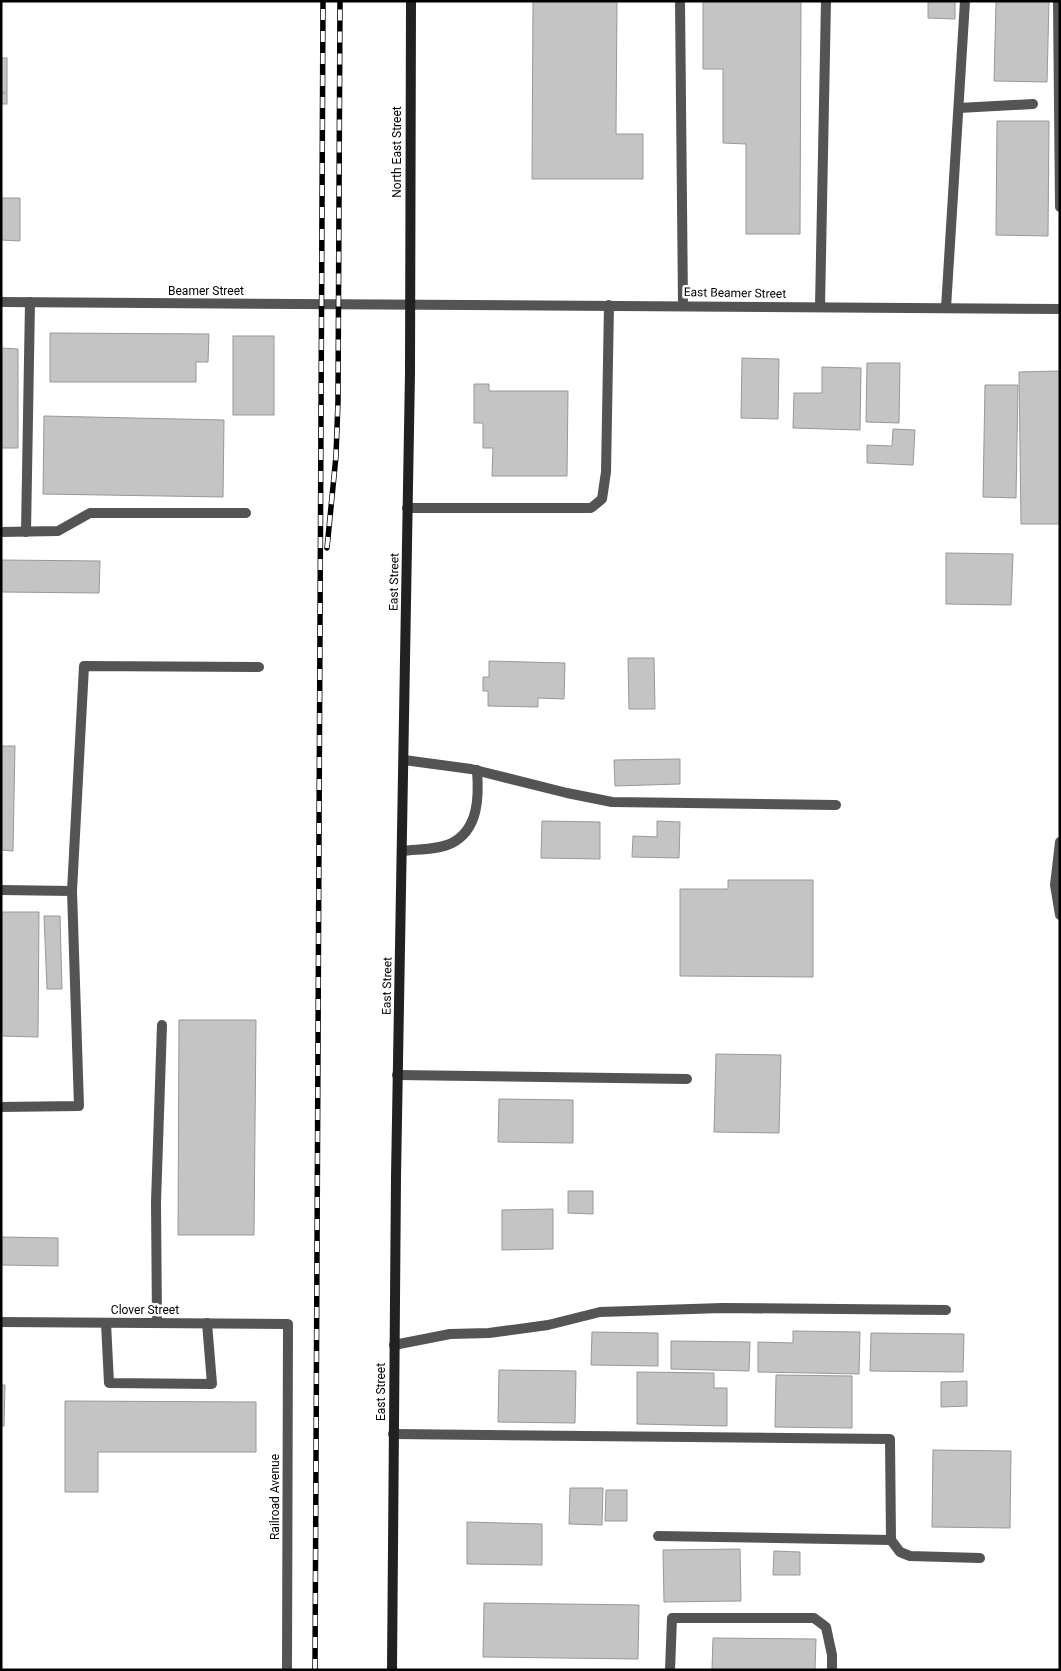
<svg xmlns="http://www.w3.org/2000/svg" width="1061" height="1671" font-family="Roboto,sans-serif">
	<rect width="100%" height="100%" fill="#fff"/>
	<g fill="#c4c4c4" stroke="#989898">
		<polygon points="533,1 617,1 616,134 643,134 643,179 532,179"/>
		<polygon points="703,1 801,1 800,234 746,234 746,144 723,143 723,69 703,69"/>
		<polygon points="928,1 955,1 955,19 928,18"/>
		<polygon points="996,1 1049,1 1047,82 994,81"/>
		<rect x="1" y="58" width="6" height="34"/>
		<rect x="1" y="93" width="6" height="11"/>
		<polygon points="997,121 1049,121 1048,236 996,235"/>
		<polygon points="1,198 20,198 20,241 1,240"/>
		<polygon points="50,333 209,334 208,362 196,362 196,382 50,382"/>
		<rect x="233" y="336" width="41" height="79"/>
		<polygon points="1,348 18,349 18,448 1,448"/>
		<polygon points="742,358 779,359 778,419 741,418"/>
		<polygon points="867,363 900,363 899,423 866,422"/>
		<polygon points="822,367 861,368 860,430 793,428 794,393 822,393"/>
		<polygon points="1060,371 1060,524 1021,524 1019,372"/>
		<polygon points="474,384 489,384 489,391 568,391 567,476 492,476 493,448 483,448 483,423 474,423"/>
		<polygon points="985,385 1018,385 1016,498 983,497"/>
		<polygon points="44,416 224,420 223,497 43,494"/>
		<polygon points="893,429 915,430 913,465 867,463 867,445 892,446"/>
		<polygon points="946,553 1013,554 1011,605 946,604"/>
		<polygon points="1,560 100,561 99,593 1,592"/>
		<polygon points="628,658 654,658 655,709 629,709"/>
		<polygon points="489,661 565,663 564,699 538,698 538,707 488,706 488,691 483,691 483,677 489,677"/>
		<polygon points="1,746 15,746 13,851 1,850"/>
		<polygon points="680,759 680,784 615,786 614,760"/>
		<polygon points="542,821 600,822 600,859 541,858"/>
		<polygon points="657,821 680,822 679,858 632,857 633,836 657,837"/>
		<polygon points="728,880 813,880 813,977 680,976 680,889 728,889"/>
		<polygon points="1,912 39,912 38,1037 1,1036"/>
		<polygon points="44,916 60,916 62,989 47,989"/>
		<polygon points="179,1020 256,1020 254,1235 178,1235"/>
		<polygon points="716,1054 781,1055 779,1133 714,1132"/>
		<polygon points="499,1099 573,1100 573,1143 498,1142"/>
		<polygon points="568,1191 593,1191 593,1214 568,1213"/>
		<polygon points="553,1209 553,1249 502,1250 502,1210"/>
		<polygon points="1,1237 58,1238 58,1266 1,1265"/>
		<polygon points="793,1331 860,1332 859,1374 758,1372 758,1342 793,1343"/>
		<polygon points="592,1332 658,1333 658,1366 591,1365"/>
		<polygon points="871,1333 964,1334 963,1372 870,1371"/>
		<polygon points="671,1341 750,1342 749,1371 671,1369"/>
		<polygon points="499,1370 576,1371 575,1423 498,1422"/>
		<polygon points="637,1372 714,1373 714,1388 727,1388 727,1426 637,1424"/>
		<polygon points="776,1375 852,1376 852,1428 775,1427"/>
		<polygon points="967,1381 967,1406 941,1407 941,1382"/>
		<polygon points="1,1385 5,1385 4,1426 1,1426"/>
		<polygon points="65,1401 256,1402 256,1452 98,1452 98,1492 65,1492"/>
		<polygon points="933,1450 1011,1451 1010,1528 932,1527"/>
		<polygon points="570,1488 603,1488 602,1525 569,1524"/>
		<polygon points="606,1490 627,1490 627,1521 605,1521"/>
		<polygon points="467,1522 542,1524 542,1565 467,1564"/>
		<polygon points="740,1549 741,1601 664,1602 663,1550"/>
		<polygon points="774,1551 800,1552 800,1575 773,1575"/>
		<polygon points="484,1603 639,1605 638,1659 483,1657"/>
		<polygon points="713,1638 816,1639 815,1670 712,1670"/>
	</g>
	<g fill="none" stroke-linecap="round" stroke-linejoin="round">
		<g stroke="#545454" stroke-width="10">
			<polyline points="680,1 683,305"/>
			<polyline points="1058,1 1060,207"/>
			<polyline points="959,108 1033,104"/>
			<polyline points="820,307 826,1"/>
			<polyline points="946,308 965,1"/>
			<polyline points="407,508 591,508 602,499 606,472 609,305"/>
			<polyline points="1,532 58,531 90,513 246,513"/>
			<polyline points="26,532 30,302"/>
			<polyline points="404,760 471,769 567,793 612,802 836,805"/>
			<polyline points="1060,842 1055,885 1060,915"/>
			<path d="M402,851C417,849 438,850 452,843C479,829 479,796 477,770"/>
			<polyline points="1,890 72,891 79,1106 1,1107"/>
			<polyline points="72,891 84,666 259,667"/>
			<polyline points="397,1075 687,1079"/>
			<polyline points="106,1323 109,1383 212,1384 207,1323"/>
			<polyline points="157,1323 156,1202 162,1025"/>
			<polyline points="394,1345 450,1334 489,1333 548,1325 600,1312 722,1308 946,1310"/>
			<polyline points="393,1434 890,1439 891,1540 658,1536"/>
			<polyline points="891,1540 900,1552 910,1556 980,1558"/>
			<polyline points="670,1670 672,1618 814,1618 826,1627 832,1655 832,1670"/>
		</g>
		<polyline stroke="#545454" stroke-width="10" points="1,1322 288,1324 287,1670"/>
		<polyline stroke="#545454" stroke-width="10" points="1,302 1060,309"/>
		<polyline stroke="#212121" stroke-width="10" points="392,1670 396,1177 410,372 411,1"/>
		<defs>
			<g id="rail">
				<polyline points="327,548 336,456 338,401 340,1"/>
				<polyline points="315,1670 323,1"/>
			</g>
		</defs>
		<use href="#rail" stroke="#000" stroke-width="5.5"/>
		<use href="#rail" stroke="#fff" stroke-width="4" stroke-dasharray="11" stroke-linecap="butt"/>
	</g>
	<g text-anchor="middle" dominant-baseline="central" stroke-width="5" stroke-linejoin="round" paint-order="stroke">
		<g font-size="12" fill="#000" stroke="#fff">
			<text transform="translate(397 152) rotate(-90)">North East Street</text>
			<text x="206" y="291">Beamer Street</text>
			<text transform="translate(735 293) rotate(1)">East Beamer Street</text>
			<text transform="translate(394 582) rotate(-89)">East Street</text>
			<text transform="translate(387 986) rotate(-89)">East Street</text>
			<text x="145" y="1310">Clover Street</text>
			<text transform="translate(381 1392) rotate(-90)">East Street</text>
			<text transform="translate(275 1497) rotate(-90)">Railroad Avenue</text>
		</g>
	</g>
	<rect width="1061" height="1671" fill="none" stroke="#000000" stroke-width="5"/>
</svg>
